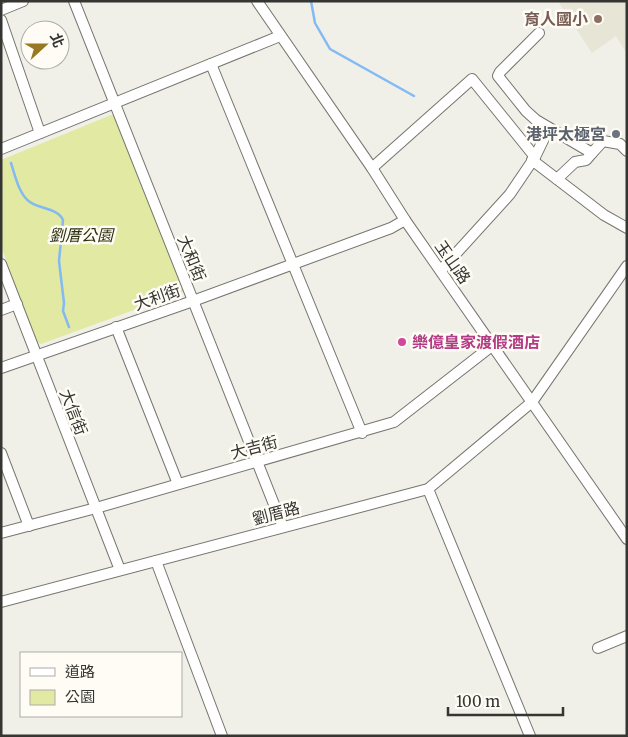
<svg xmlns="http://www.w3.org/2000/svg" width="628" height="737" font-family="Merriweather,'Noto Sans TC',serif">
	<rect width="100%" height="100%" fill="#f0efe8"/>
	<polygon fill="#e7e5d6" points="558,1 627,1 627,54 616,36 592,53"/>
	<polygon fill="#e1e9a2" points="111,115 119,116 186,285 183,292 41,344 36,341 1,246 1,160"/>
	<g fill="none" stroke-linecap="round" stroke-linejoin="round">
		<g stroke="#83baf4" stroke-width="2.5">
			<polyline points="311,1 315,23 330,49 414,96"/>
			<path d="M11,163C15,175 19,195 30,202C39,209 58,208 63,220L59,261L64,303L63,311L69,327"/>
		</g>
		<defs>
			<g id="minor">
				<polyline points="74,1 283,527"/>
				<polyline points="257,1 372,168 405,220 627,539"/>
				<polyline points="1,10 23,1"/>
				<polyline points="1,20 40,133"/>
				<polyline points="539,33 500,72 498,76 526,111 536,120 592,153 603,141 620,144 627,151"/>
				<polyline points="211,64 362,433"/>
				<polyline points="1,149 280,36"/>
				<polyline points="532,160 604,215 627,228"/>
				<polyline points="372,168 472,79 535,157"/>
				<polyline points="557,179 575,162 586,160 592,153"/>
				<polyline points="1,264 120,570"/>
				<polyline points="441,270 510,194 535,157 549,128"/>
				<polyline points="1,310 17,304"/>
				<polyline points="116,327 178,484"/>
				<polyline points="1,368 193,301 391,228 405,220"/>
				<polyline points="1,453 29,526"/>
				<polyline points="428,489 530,736"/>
				<polyline points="1,533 96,508 394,422 493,345"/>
				<polyline points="156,561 222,736"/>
				<polyline points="1,602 428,489 532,402 627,266"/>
				<polyline points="598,648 627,636"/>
			</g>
		</defs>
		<use href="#minor" stroke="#76756f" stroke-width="12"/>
		<use href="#minor" stroke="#fff" stroke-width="10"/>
	</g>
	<circle fill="#8d6e63" stroke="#fefcf5" stroke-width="2" cx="598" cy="19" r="5"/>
	<circle fill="#6b7280" stroke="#fefcf5" stroke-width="2" cx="616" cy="134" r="5"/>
	<circle fill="#d1479c" stroke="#fefcf5" stroke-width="2" cx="402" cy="342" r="5"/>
	<g text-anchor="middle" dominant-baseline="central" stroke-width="5" stroke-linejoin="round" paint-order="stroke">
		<g font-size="16" font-weight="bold" fill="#785e54" stroke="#fefcf5" text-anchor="end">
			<text x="588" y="19">育人國小</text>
		</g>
		<g font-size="16" font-weight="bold" fill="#5b616d" stroke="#fefcf5" text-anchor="end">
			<text x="606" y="134">港坪太極宮</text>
		</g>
		<g font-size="16" font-style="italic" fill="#2e310f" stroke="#fefcf5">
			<text x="81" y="235">劉厝公園</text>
		</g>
		<g font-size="16" fill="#353532" stroke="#fefcf5">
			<text transform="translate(192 258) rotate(68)">大和街</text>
			<text transform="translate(453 262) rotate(55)">玉山路</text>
			<text transform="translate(157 297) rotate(-19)">大利街</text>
			<text transform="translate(74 412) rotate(69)">大信街</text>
			<text transform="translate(254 447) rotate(-15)">大吉街</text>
			<text transform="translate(276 513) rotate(-15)">劉厝路</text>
		</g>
		<g font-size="16" font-weight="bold" fill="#b23c85" stroke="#fefcf5" text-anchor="start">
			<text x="412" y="342">樂億皇家渡假酒店</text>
		</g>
	</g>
	<rect width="628" height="737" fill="none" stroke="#353532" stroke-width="5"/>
	<rect x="20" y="652" width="162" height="65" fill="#fefcf5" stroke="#aeaca7"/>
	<rect x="30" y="668" width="25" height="8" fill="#ffffff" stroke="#aeaca7"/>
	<text x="65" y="677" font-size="15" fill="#353532">道路</text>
	<rect x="30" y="690" width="25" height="15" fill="#e1e9a2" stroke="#aeaca7"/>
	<text x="65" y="702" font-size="15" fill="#353532">公園</text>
	<g transform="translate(45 45) rotate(69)"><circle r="24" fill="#fefcf5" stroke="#aeaca7"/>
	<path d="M0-4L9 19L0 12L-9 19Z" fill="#987922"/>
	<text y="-8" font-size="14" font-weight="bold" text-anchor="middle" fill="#353532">北</text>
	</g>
	<path d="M448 707v8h115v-8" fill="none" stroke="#353532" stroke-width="2.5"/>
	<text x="456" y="707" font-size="15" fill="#353532" stroke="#fefcf5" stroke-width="4" paint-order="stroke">100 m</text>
</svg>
